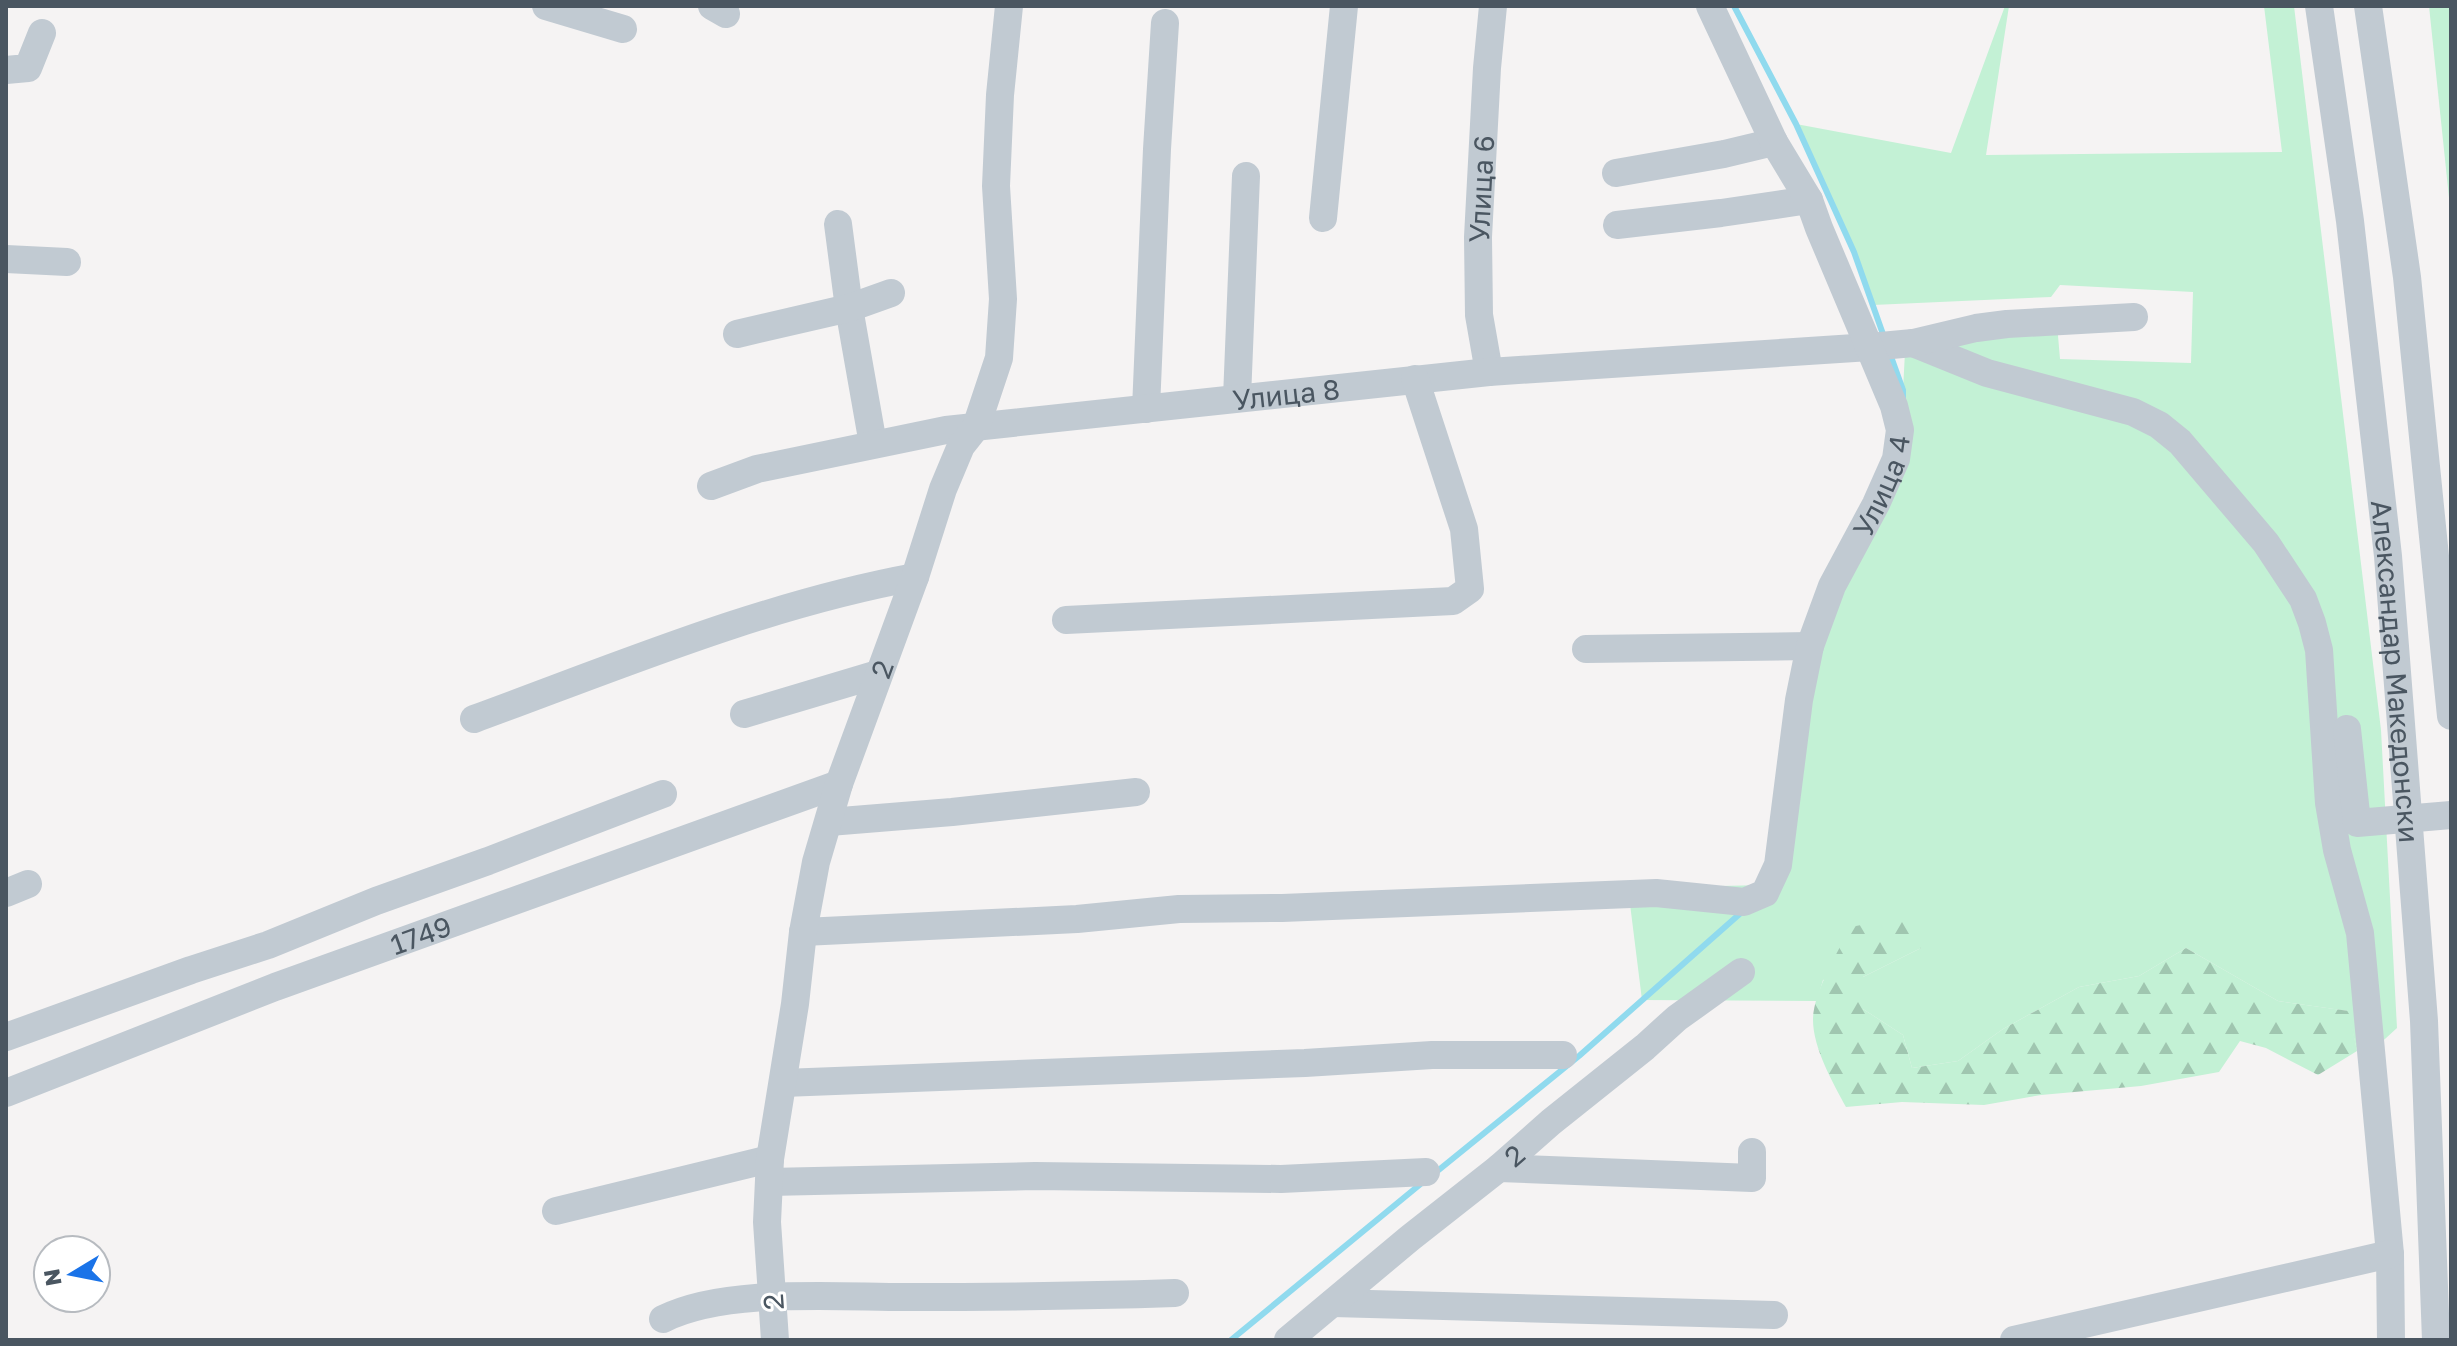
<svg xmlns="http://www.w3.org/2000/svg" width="2457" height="1346" font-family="'Golos Text',sans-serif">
	<defs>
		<pattern id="forest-firs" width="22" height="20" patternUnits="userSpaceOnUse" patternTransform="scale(2)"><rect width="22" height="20" fill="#c3f1d5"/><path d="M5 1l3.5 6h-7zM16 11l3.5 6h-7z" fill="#a0c6b0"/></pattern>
	</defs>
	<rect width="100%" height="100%" fill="#f5f3f3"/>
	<g fill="#c3f1d5">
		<polygon points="2005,6 2009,6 1986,155 2282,152 2264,6 2294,6 2381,730 2397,1028 2374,1049 2357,1051 2348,1011 2278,1001 2186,948 2139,976 2079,987 2003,1029 1958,1061 1912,1068 1903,1035 1863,1009 1863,977 1921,948 1823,980 1817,1001 1642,1000 1628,888 1766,885 1789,706 1904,438 1903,390 1905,352 2057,324 2060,359 2191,363 2193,292 2060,285 2051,297 1873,305 1854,252 1796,124 1951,153"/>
		<polygon points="2429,6 2451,6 2451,217"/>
	</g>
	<path fill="url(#forest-firs)" d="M1901,917L1921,948L1863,977V1009L1903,1035L1912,1068L1958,1061L2003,1029L2079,987L2139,976L2186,948L2278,1001L2349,1011L2357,1051L2318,1075L2266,1048L2240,1041L2219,1072L2141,1086L2041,1095L1984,1105L1902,1102L1846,1107C1833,1083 1813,1048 1813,1020C1813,993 1838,951 1851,927Z"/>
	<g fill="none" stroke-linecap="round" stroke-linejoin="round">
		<g stroke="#90daee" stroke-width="6">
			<polyline points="1734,6 1796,124 1854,252 1884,337"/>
			<polyline points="1889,351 1903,390 1903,398"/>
			<polyline points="1435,1173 1579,1056 1743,911"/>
			<polyline points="1231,1340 1423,1182"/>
		</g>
		<g stroke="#c1cad2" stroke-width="28">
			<polyline points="546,6 623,29"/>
			<polyline points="712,6 726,14"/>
			<path id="s1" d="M2319,6L2350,221L2388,556L2424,1021L2436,1340"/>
			<polyline points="2368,6 2407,277 2451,716"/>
			<polyline points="6,70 28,68 42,33"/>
			<polyline points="1616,173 1724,154 1774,142"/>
			<polyline points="1323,218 1344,6"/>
			<polyline points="838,224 849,308 873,444"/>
			<polyline points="1617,225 1721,213 1809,200"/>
			<polyline points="6,259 67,262"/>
			<polyline points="737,334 849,308 891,293"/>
			<polyline points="1913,343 1987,373 2133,412 2159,425 2180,442 2266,543 2303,599 2312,623 2319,650 2329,803 2337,850 2360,933 2390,1254 2391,1340"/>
			<path id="s2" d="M1489,372L1479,315L1478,237L1487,68L1493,6"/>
			<polyline points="1237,398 1246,176"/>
			<polyline points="1146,409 1157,149 1165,23"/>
			<path id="s3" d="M711,486L757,469L946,430L1489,372L1870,347L1913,343L1976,328L2007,324L2134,317"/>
			<polyline points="1066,620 1453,601 1470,589 1464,529 1415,379"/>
			<polyline points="1586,649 1810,646"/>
			<polyline points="744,714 878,674"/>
			<path d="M474,719C619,666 763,605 915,577"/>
			<polyline points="829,822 952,812 1136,792"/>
			<polyline points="6,893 28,884"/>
			<path id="s4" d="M803,932L1077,919L1179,909L1282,908L1656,893L1744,902L1765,893L1778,865L1799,700L1810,646L1832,586L1876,504L1896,459L1900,430L1894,406L1819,228L1809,200L1774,142L1710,6"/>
			<polyline points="6,1037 191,970 268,945 376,901 488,861 663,794"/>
			<polyline points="783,1083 1305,1063 1432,1055 1563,1055"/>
			<path id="s5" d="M6,1093L275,987L839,784"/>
			<polyline points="1499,1168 1752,1178 1752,1152"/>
			<polyline points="769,1182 1035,1176 1281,1179 1426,1172"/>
			<polyline points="556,1211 770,1159"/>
			<polyline points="1333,1303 1774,1315"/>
			<path d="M663,1319C724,1288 836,1297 905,1297C995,1297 1085,1296 1175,1293"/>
			<path id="s6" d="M775,1340L767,1222L770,1159L795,1004L803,932L816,862L839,784L915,577L943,489L961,446L976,427L999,358L1003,299L996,186L1000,95L1009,6"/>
			<path id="s7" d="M1288,1340L1410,1238L1499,1168L1551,1122L1645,1047L1677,1018L1741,972"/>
			<polyline points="2014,1340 2390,1254"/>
		</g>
		<polyline stroke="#c1cad2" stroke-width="28" points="2347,729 2357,823 2451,815"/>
	</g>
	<g text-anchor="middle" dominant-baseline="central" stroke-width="6" stroke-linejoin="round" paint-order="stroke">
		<g font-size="28" fill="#4a5661" stroke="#fff">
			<text stroke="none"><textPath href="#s2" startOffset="184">Улица 6</textPath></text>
			<text stroke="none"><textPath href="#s3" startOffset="584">Улица 8</textPath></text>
			<text stroke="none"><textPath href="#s4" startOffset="1394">Улица 4</textPath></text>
			<text stroke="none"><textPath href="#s6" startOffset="686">2</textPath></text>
			<text stroke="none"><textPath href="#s1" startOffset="670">Александар Македонски</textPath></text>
			<text stroke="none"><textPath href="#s5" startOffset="444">1749</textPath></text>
			<text stroke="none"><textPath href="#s7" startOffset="292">2</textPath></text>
			<text transform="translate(773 1302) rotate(-94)">2</text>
		</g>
	</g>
	<rect width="2457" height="1346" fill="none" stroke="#4a5661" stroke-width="16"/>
	<g transform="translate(72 1274) rotate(260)"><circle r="38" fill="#ffffff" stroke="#b7bbc0" stroke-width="2"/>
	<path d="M0-6L14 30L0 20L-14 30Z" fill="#1a73e8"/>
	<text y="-12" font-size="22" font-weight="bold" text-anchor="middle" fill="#4a5661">N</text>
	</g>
</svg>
